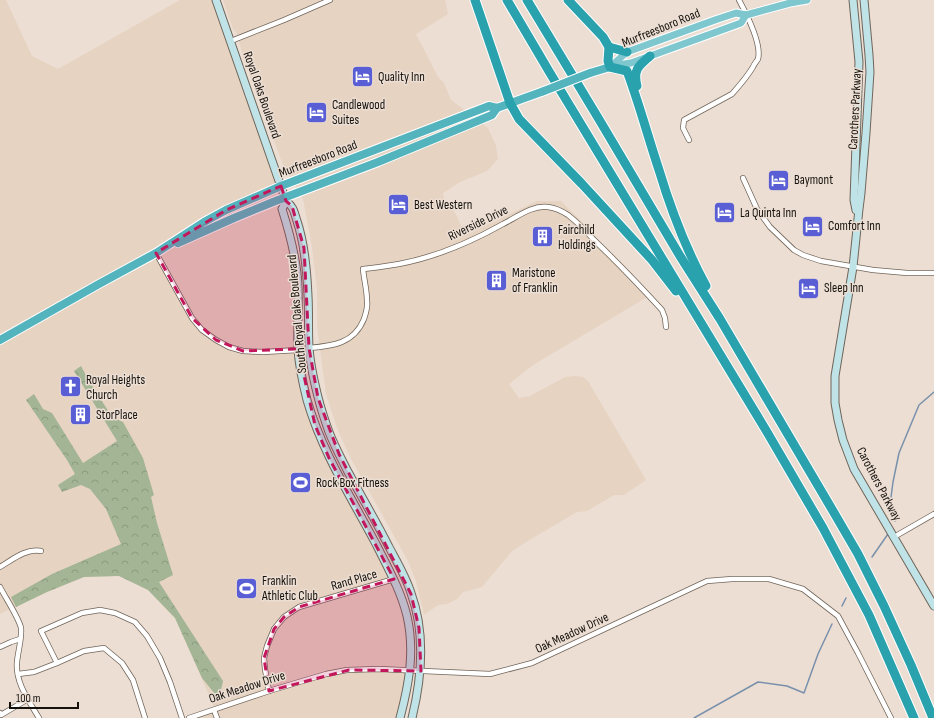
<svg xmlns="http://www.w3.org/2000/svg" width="934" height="718" font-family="'Sofia Sans Condensed',sans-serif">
	<defs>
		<pattern id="forest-crowns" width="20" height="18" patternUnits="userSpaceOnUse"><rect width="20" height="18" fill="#a3b594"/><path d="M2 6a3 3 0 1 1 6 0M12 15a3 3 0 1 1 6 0" fill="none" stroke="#8b9b7e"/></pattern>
	</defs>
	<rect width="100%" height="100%" fill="#ecded3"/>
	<g fill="#e6d3c2">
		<polygon points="0,0 6,0 32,56 58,69 180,0 216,0 278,187 279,200 289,233 294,251 298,350 315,425 401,598 411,650 400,718 188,718 215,709 175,618 148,590 119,576 84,577 47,592 0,614"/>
		<polygon points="223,0 445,0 448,14 416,34 438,77 444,83 451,100 488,128 496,146 498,159 487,171 460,182 443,193 445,203 449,204 457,216 460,224 468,234 537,201 561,201 591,231 612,258 649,296 533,365 509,384 519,398 530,396 565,377 576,376 583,377 588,381 646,480 624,495 614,495 587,511 577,512 531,539 512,551 482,587 463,592 457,599 447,604 438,605 424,615 416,581 408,561 350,457 337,428 326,394 317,326 317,289 312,247 303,199 283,165 245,62 236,32 233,29"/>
	</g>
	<polygon fill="url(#forest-crowns)" points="81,366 88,379 112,417 123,422 143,458 154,495 151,497 157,523 173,575 159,582 223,681 219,699 202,678 175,618 148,590 119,576 84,577 47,592 16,607 11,597 52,574 121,544 106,509 90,489 81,485 62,492 58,485 75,474 67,460 26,400 34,394 43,409 52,413 83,463 117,441 74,371"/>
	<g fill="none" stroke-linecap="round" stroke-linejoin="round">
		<g stroke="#7991ac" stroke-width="1.5">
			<polyline points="895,521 897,519 890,505 893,482 899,453 919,405 934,392"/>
			<polyline points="872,557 888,534"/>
			<polyline points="842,606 846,598"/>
			<polyline points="694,718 758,682 787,686 804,693 818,654 832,624"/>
		</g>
		<defs>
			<g id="minor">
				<polyline points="231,41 284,20 330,0"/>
				<path d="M689,140L683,128L684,120L732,94C740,85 747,77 753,67C754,64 757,61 758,59C762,44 746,13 739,0"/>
				<polyline points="743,178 757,209 770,227 794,250 803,255 821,261 873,270 907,273 934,273"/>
				<polyline points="156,253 192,318 202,330 216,340 229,347 243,351 263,352 298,350"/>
				<path d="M309,348C332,346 354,344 364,319C366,313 368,307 367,301C367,290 364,280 363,269C375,268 387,266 399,264C436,257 471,242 503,224C517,217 532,205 548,207C555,208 562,211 568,215C577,222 586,231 594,240C617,262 640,286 662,310L665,318L666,327"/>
				<polyline points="894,537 934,514"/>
				<path d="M0,567C12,560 26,548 41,551"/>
				<path d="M0,587C5,597 19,618 21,628C22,639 18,651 17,662C15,682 29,701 39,718"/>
				<polyline points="0,647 11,642 20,639"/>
				<polyline points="57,663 41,631 82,613 100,610 115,613 135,622 147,636 160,658 170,682 182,718"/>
				<polyline points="18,674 34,672 57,663 84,651 104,648 122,663 133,680 145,718"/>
				<polyline points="269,691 265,669 264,658 267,646 274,629 284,617 299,607 394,579"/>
				<polyline points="214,710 217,718"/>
				<polyline points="0,713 1,715 28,699"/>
				<polyline points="189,718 269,691 326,674 347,670 379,669 490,674 532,663 707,581 732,579 769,579 803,589 838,616 858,653 891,718"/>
			</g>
			<g id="secondary">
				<path d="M216,0L286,201C294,207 294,212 297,221C305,245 307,271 308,296C309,313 308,330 309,347C310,364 314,381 318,397C321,409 325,421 329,432C334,445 341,458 347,470C361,496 376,521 389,547C397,562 406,577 411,593C426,634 422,677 412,718"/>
				<polyline points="853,0 859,62 854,200 856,210"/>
				<polyline points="864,0 869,55 870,72 866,133 861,193 859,209 853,267 835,376 835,403 838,420 843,440 854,469 934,606"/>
				<path d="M286,201L282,209C290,234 297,259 298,286C299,307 297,328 298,349C299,366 303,384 307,400C322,452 351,497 376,544C388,568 401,591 407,616C415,651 409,684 400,718"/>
			</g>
			<g id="primary">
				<polyline points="612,66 631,63 741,23 746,15"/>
				<polyline points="610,67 627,52 715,20 736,13 746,15 790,3 807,0"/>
			</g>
			<g id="trunk">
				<polyline points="590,73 610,67"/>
				<polyline points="178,243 234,218 273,202 378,162 492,115 497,108"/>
				<polyline points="0,340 99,284 156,253 204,222 226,210 281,186 489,106 497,108 544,91"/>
			</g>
			<g id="motorway">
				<polyline points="475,0 510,103 519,119 582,184 652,260 676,291"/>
				<polyline points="507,0 550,73 767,432 823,528 869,615 914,718"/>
				<polyline points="527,0 600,121 680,256 720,319 833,511 858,554 884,606 911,665 933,718"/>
				<path d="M568,0L603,37L609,47L608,61L610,67L627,71C639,103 648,137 659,170C671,210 686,249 706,286"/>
				<polyline points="609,47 627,52"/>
				<path d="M637,86C633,70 638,66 650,56"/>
			</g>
		</defs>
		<use href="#minor" stroke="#70655a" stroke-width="6"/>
		<use href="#secondary" stroke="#70655a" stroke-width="9"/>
		<use href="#primary" stroke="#fff" stroke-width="9"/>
		<use href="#trunk" stroke="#fff" stroke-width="10"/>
		<use href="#motorway" stroke="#fff" stroke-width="11"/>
		<use href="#minor" stroke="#fff" stroke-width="4.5"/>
		<use href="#secondary" stroke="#bfe3e7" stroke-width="7"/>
		<use href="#primary" stroke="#7fc7ce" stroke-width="7"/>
		<use href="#trunk" stroke="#54b4be" stroke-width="8"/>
		<use href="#motorway" stroke="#29a2ae" stroke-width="9"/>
		<defs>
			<polyline id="trunk-bridge" points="544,91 590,73"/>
		</defs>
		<use href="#trunk-bridge" stroke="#fff" stroke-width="10" stroke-linecap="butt"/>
		<use href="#trunk-bridge" stroke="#54b4be" stroke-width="8"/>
	</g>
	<path fill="#c2185b" fill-opacity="0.2" stroke="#c2185b" stroke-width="3" stroke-dasharray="8 5" stroke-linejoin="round" d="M281,186L286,201L292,206L304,248L309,348L318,398L339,454L411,594L419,628L421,671L349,670L269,691L264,658L274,629L284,617L299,607L394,579L329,458L315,425L298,349L243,351L216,340L192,318L156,253L226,210Z"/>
	<defs>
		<symbol id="hotel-square" viewBox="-11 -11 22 22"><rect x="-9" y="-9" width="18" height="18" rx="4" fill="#595ed5" stroke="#ecded3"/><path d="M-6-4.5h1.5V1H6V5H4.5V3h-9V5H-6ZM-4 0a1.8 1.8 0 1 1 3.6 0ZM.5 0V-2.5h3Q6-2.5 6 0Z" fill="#fff"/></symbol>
		<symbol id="building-square" viewBox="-11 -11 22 22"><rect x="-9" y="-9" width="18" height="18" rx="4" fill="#595ed5" stroke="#ecded3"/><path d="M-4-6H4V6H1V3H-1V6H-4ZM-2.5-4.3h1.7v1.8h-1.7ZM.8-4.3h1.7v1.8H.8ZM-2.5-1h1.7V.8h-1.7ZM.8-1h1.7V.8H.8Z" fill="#fff"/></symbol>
		<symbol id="church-square" viewBox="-11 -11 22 22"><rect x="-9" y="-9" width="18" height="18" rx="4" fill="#595ed5" stroke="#ecded3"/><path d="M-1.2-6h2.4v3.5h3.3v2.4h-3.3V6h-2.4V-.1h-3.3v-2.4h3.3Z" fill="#fff"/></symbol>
		<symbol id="stadium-square" viewBox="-11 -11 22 22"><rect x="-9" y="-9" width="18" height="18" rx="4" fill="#595ed5" stroke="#ecded3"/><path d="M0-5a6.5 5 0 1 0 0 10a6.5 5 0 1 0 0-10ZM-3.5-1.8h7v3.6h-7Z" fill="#fff"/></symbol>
	</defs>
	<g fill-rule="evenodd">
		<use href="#hotel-square" x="350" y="64" width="25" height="25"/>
		<use href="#hotel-square" x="304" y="100" width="25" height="25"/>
		<use href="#hotel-square" x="766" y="168" width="25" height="25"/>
		<use href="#hotel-square" x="386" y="192" width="25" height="25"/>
		<use href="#hotel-square" x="712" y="200" width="25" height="25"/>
		<use href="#hotel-square" x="800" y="214" width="25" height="25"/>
		<use href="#building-square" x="530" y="224" width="25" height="25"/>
		<use href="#building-square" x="484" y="268" width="25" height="25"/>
		<use href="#hotel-square" x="796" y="276" width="25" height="25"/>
		<use href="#church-square" x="58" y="374" width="25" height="25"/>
		<use href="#building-square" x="68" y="402" width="25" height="25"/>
		<use href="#stadium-square" x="288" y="470" width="25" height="25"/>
		<use href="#stadium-square" x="234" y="576" width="25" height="25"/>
	</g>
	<g text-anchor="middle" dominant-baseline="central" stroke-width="3" stroke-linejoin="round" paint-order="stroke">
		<g font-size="13" fill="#15110d" stroke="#ecded3">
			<text transform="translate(661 28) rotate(-22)">Murfreesboro Road</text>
			<text transform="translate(262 95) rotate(71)">Royal Oaks Boulevard</text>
			<text transform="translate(855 109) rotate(-87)">Carothers Parkway</text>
			<text transform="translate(318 159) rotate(-21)">Murfreesboro Road</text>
			<text transform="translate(478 223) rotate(-26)">Riverside Drive</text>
			<text transform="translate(297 314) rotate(-95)">South Royal Oaks Boulevard</text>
			<text transform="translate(879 484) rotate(62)">Carothers Parkway</text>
			<text transform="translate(354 580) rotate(-16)">Rand Place</text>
			<text transform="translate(572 633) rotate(-25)">Oak Meadow Drive</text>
			<text transform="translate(247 687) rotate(-18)">Oak Meadow Drive</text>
		</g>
		<g font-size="13" fill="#15110d" stroke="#ecded3" text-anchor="start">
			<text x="378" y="77">Quality Inn</text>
			<text x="332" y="105">Candlewood<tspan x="332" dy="15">Suites</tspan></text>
			<text x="794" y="180">Baymont</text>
			<text x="414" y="205">Best Western</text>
			<text x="740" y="213">La Quinta Inn</text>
			<text x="828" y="226">Comfort Inn</text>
			<text x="558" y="230">Fairchild<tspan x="558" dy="15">Holdings</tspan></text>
			<text x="512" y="273">Maristone<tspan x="512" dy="15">of Franklin</tspan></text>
			<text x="824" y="288">Sleep Inn</text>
			<text x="86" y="380">Royal Heights<tspan x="86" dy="15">Church</tspan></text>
			<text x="96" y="415">StorPlace</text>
			<text x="316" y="483">Rock Box Fitness</text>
			<text x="262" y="581">Franklin<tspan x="262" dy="15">Athletic Club</tspan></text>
		</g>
	</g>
	<path d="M10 702v6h68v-6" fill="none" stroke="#15110d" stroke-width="2"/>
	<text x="16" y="702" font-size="12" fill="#15110d" stroke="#ecded3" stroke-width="3" paint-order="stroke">100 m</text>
</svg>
